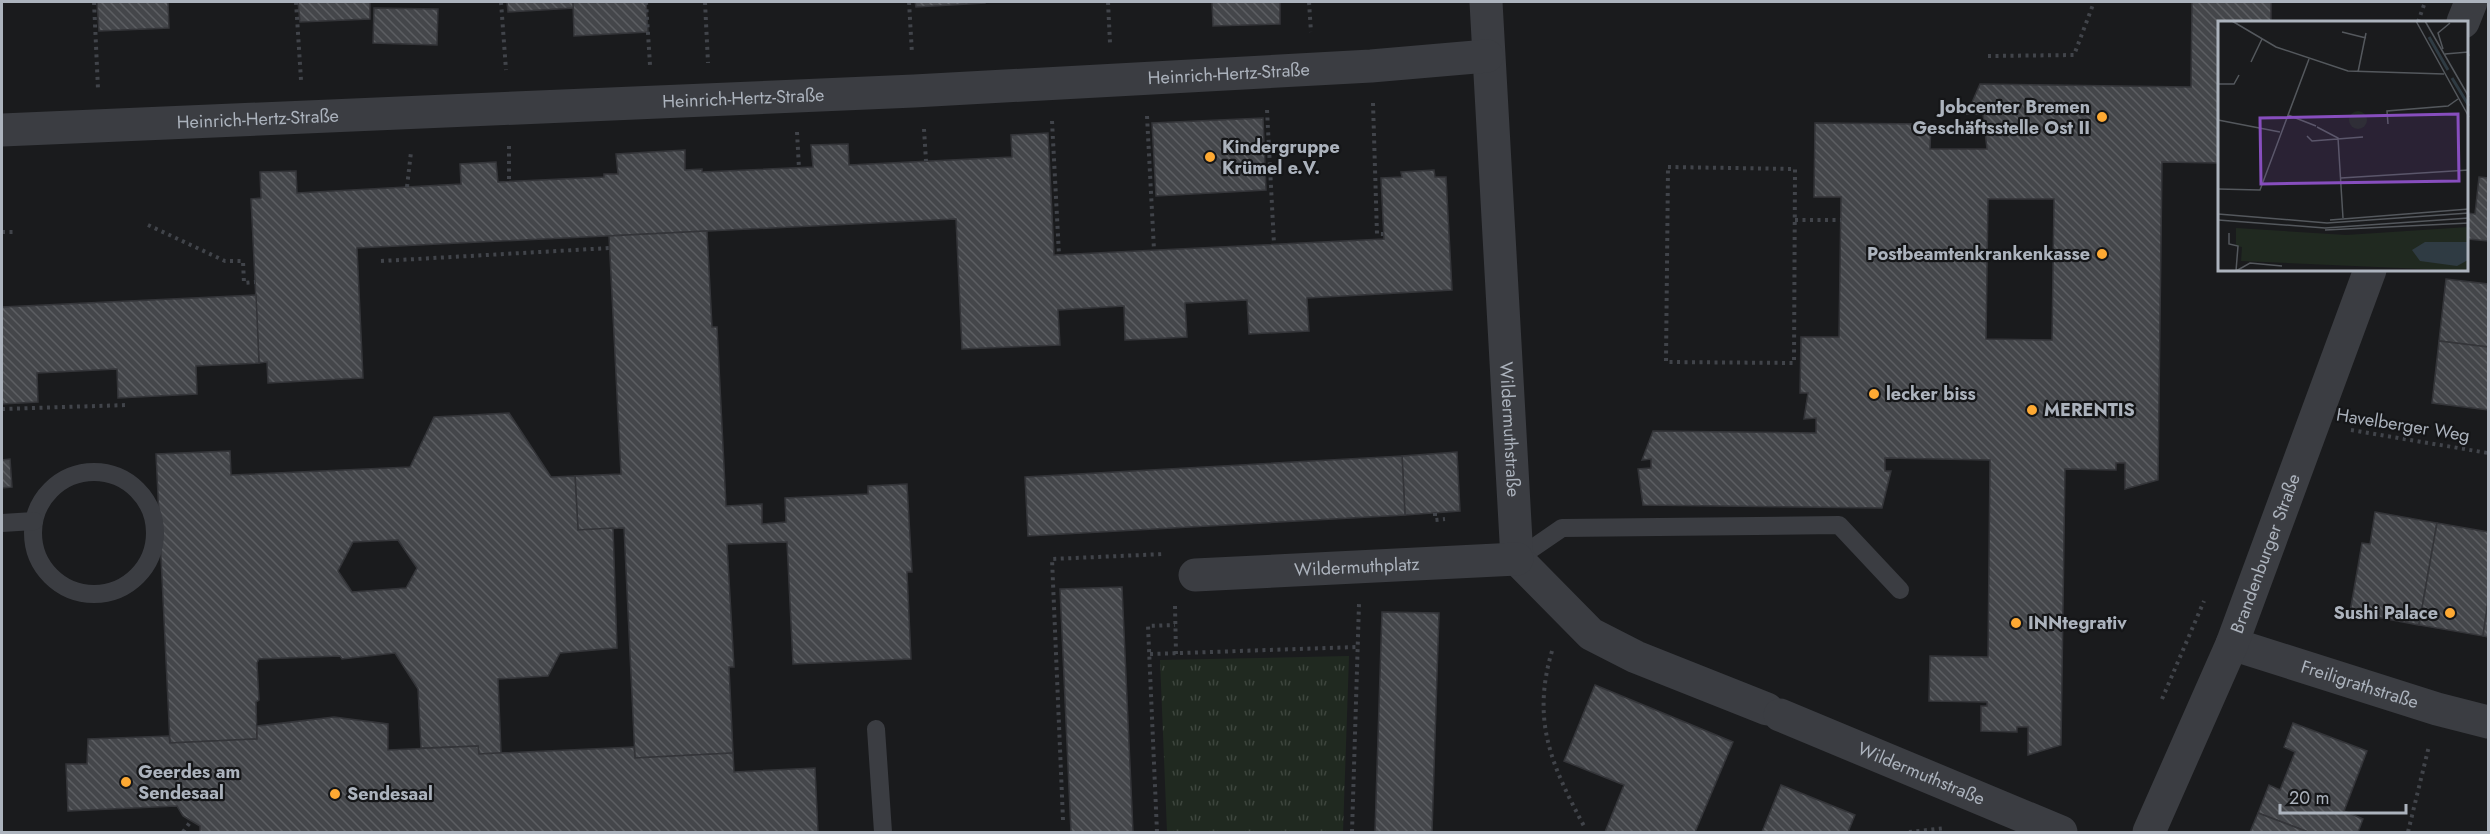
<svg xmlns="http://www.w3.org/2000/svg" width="2490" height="834" font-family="Jost,sans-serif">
	<defs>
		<pattern id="grass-tufts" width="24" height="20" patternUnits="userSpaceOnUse" patternTransform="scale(1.5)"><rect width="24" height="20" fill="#202920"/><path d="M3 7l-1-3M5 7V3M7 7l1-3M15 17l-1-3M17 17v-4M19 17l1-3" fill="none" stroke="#3e463e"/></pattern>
		<pattern id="building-back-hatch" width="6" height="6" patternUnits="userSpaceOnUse" patternTransform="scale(1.5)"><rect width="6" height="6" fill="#44464a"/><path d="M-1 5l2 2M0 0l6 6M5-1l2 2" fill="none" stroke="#5c5e62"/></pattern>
	</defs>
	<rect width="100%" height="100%" fill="#1a1b1d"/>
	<polygon fill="url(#grass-tufts)" points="1349,656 1343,832 1167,832 1160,660"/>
	<g fill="url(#building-back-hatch)" stroke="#343539" stroke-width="1.5" fill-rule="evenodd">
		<polygon points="97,2 168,2 169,28 99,31"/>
		<polygon points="298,2 370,2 370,19 300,22"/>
		<polygon points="507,2 573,2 574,8 508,12"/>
		<polygon points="573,2 646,2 648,32 574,36"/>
		<polygon points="915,2 985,2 985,3 916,7"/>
		<polygon points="1212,2 1280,2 1280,24 1213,26"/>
		<path d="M2192,2H2271V22H2220V163L2162,162L2158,480L2125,489V463H2116V470L2065,469L2061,745L2028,755V727H2017V732L1981,731V706H1987V702L1929,701L1930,656L1988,657L1990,460L1885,458V471H1891L1882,508L1643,505L1638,469L1651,468V459L1642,460L1653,431L1816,433V418L1804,419L1808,393H1800L1801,337H1839L1841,197H1814L1815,123L1931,124L1930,149H1987L1983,114H1967L1980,84L2191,87ZM1988,199H2054L2052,340L1986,339Z"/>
		<polygon points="374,8 438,9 437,45 373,43"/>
		<polygon points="1263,118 1266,190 1156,196 1152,123"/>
		<polygon points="1048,133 1054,255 1384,239 1381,178 1402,177 1401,172 1434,170 1435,177 1446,177 1452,290 1307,298 1309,331 1249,334 1247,300 1185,303 1187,337 1151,339 1125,340 1124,306 1058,310 1060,345 962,349 956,219 357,248 363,378 268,383 267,362 259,363 251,199 261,198 260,172 296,171 297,193 461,184 460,164 496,162 498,182 604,177 604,174 618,174 616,154 685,150 685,170 702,169 702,172 813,167 811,145 848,144 849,165 1012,157 1011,135"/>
		<polygon points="2479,177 2488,178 2488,241 2468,239 2468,213 2475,214"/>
		<polygon points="707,231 712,327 717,327 726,506 762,504 762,524 786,522 785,498 868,494 868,486 907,484 912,572 907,572 911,659 793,664 787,542 727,544 734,667 729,667 733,753 635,758 624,528 578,530 575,476 621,474 609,236"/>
		<polygon points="2446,279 2488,284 2488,347 2439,341"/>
		<polygon points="256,295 259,363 196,366 197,394 118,398 117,369 37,373 38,402 2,404 2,307"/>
		<polygon points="2439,341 2488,347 2488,410 2432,403"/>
		<path d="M509,413L551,477L575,476L578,530L613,528L617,648L560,653L548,676L498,679L501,753L479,754L478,746L421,748L418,689L395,653L342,659L340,656L259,659L257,663L259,700L256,702L257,739L170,743L156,454L230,451L231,475L410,467L434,417ZM398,540L417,568L406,588L352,592L338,571L353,542Z"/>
		<polygon points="1457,452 1460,511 1405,515 1402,456"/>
		<polygon points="1402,456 1405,515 1028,536 1025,477"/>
		<polygon points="10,459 12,487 2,488 2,460"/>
		<polygon points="2375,512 2437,523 2419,625 2350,612 2362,543 2370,544"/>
		<polygon points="2437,523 2488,532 2488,602 2483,636 2419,625"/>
		<polygon points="1122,587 1133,832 1071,832 1060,589"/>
		<polygon points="2488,602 2488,637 2483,636"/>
		<polygon points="1382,612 1439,613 1432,832 1375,832"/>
		<polygon points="1595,685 1733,742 1695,832 1605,832 1624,785 1564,761"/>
		<polygon points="334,717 388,724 388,750 478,746 479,754 634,747 635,758 733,753 734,772 815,768 818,832 200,832 200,826 183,816 177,806 68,811 66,764 87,764 88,739 169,736 170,743 257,739 257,726"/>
		<polygon points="2293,723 2367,751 2344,811 2363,819 2358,832 2308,832 2258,813 2269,785 2280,790 2295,752 2284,747"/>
		<polygon points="1781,785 1855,815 1848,832 1762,832"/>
		<polygon points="2258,813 2308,832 2250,832"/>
	</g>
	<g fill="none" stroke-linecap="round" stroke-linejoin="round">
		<g stroke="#41444a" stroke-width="4" stroke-dasharray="3 4.5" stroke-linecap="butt">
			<polyline points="94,2 98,89"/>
			<polyline points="296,2 301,80"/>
			<polyline points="501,2 506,70"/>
			<polyline points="646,2 650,65"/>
			<polyline points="705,2 708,63"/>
			<polyline points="909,2 912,54"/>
			<polyline points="1108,2 1110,43"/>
			<polyline points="1309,2 1311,32"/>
			<polyline points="2418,22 2425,2"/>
			<polyline points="1988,56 2074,55 2094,2"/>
			<polyline points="1373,103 1377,234 1383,234"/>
			<polyline points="1267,110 1274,244"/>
			<polyline points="1147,116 1154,250"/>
			<polyline points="1052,121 1059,255"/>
			<polyline points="924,129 926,161"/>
			<polyline points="797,132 799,168"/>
			<polyline points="509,146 509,182"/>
			<polygon points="1668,167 1795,169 1794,363 1666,362"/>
			<polyline points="407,187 411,152"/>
			<polyline points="1795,220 1841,220"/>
			<polyline points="148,225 225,261 243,261 244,283 255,282"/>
			<polyline points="2,232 14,232"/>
			<polyline points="381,261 610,248"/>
			<polyline points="2,409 128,405"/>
			<polyline points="2351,430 2488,453"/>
			<polyline points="1435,513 1435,520 1445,519"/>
			<polyline points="1175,606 1176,654"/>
			<path d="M1552,651C1531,722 1552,766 1585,828"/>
			<polyline points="1150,654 1358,647"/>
			<polyline points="2162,699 2204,601"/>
			<polyline points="1063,820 1052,559 1164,554"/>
			<polyline points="183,832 191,821"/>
			<polyline points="1157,832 1148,626 1175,625"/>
			<polyline points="1352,832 1359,604"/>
			<polyline points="1909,832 1946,828"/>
			<polyline points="2408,832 2429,746"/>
		</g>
		<g stroke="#3b3d42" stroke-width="18">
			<circle cx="94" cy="533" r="61"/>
			<polyline points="2,523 34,521"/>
			<polyline points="1517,559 1562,528 1839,525 1900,590"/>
			<polyline points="876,729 883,832"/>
		</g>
		<g stroke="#3b3d42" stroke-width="33">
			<path id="s1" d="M1486,2L1517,559L1591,634L1636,657L1767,709"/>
			<polyline points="2463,22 2471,2"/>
			<path id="s2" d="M2,130L914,91L1371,66L1487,56"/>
			<path id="s3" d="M1195,575L1517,559"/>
			<path id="s4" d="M2232,644L2437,709L2488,722"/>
			<path id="s5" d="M1780,715L2061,832"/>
			<path id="s6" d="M2149,832L2232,644L2370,270"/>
		</g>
	</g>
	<g fill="#fda933" stroke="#151618" stroke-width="2">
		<circle cx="2102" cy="117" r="6"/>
		<circle cx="1210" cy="157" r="6"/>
		<circle cx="2102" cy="254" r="6"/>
		<circle cx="1874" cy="394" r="6"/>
		<circle cx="2032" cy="410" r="6"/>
		<circle cx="2450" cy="613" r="6"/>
		<circle cx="2016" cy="623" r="6"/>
		<circle cx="126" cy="782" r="6"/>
		<circle cx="335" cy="794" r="6"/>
	</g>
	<g text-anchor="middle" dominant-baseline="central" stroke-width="4.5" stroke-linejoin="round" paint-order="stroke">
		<g font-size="18" fill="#acb3bd" stroke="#151618">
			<text stroke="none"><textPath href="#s2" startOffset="1228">Heinrich-Hertz-Straße</textPath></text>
			<text stroke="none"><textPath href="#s2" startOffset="742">Heinrich-Hertz-Straße</textPath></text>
			<text stroke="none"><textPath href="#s2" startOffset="256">Heinrich-Hertz-Straße</textPath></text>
			<text transform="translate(2403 425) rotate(9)">Havelberger Weg</text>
			<text stroke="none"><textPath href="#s1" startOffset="428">Wildermuthstraße</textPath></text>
			<text stroke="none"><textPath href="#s6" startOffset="302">Brandenburger Straße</textPath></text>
			<text stroke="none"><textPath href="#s3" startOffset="162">Wildermuthplatz</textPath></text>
			<text stroke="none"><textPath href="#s4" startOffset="134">Freiligrathstraße</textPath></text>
			<text stroke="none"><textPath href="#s5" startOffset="153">Wildermuthstraße</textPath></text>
		</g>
		<g font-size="18" font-weight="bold" fill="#acb3bd" stroke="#151618" text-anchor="start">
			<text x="2090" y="107" text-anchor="end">Jobcenter Bremen<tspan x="2090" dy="21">Geschäftsstelle Ost II</tspan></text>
			<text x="1222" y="147">Kindergruppe<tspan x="1222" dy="21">Krümel e.V.</tspan></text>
			<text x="2090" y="254" text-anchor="end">Postbeamtenkrankenkasse</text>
			<text x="1886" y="394">lecker biss</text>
			<text x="2044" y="410">MERENTIS</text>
			<text x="2438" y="613" text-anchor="end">Sushi Palace</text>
			<text x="2028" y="623">INNtegrativ</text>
			<text x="138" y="772">Geerdes am<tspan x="138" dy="21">Sendesaal</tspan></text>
			<text x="347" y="794">Sendesaal</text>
		</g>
	</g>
	<g transform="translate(2218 21)">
		<rect width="250" height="250" fill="#1a1b1d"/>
		<path d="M131 99a9 9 0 1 1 18 0a9 9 0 1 1-18 0Z" fill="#202920"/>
		<path d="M250,206V250L23,240L24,226L18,225V207L128,214Z" fill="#202920"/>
		<path d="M207,221H250V239L239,245L202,240L194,229Z" fill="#2f3b43"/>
		<path fill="none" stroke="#2f3b43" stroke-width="3" d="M211,16L230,49M234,57L251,85"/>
		<path fill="none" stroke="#54585d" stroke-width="1.5" d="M14,0L58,26L130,50L226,53M198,0L251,96M207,0L251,76M209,0H251M124,11L148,17M225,28L220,12L232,2M227,33L250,31L251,35M33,41L44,18M140,51L148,12M0,63H16L21,54M70,94L98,105M0,99L62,111M170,103L169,90L230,85L240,78M99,106L120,117L125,197M89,115L94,120L145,116M123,157L251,149M0,168L42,169L91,38M0,193L109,202L251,192M0,199L107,207L251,197M112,199L251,188M107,209L251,202M11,212V223L20,225L18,250M18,250L32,242L64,245"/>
		<path fill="#874ebe" fill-opacity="0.15" stroke="#874ebe" stroke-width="3" d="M240,93L241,160L43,163L42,97Z"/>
		<rect width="250" height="250" fill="none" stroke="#acb3bd" stroke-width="3"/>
	</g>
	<rect width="2490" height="834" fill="none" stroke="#acb3bd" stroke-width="6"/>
	<path d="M2280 804v9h126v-9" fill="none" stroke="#acb3bd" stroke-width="3"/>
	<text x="2289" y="804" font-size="18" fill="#acb3bd" stroke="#151618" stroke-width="4.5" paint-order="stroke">20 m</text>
</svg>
